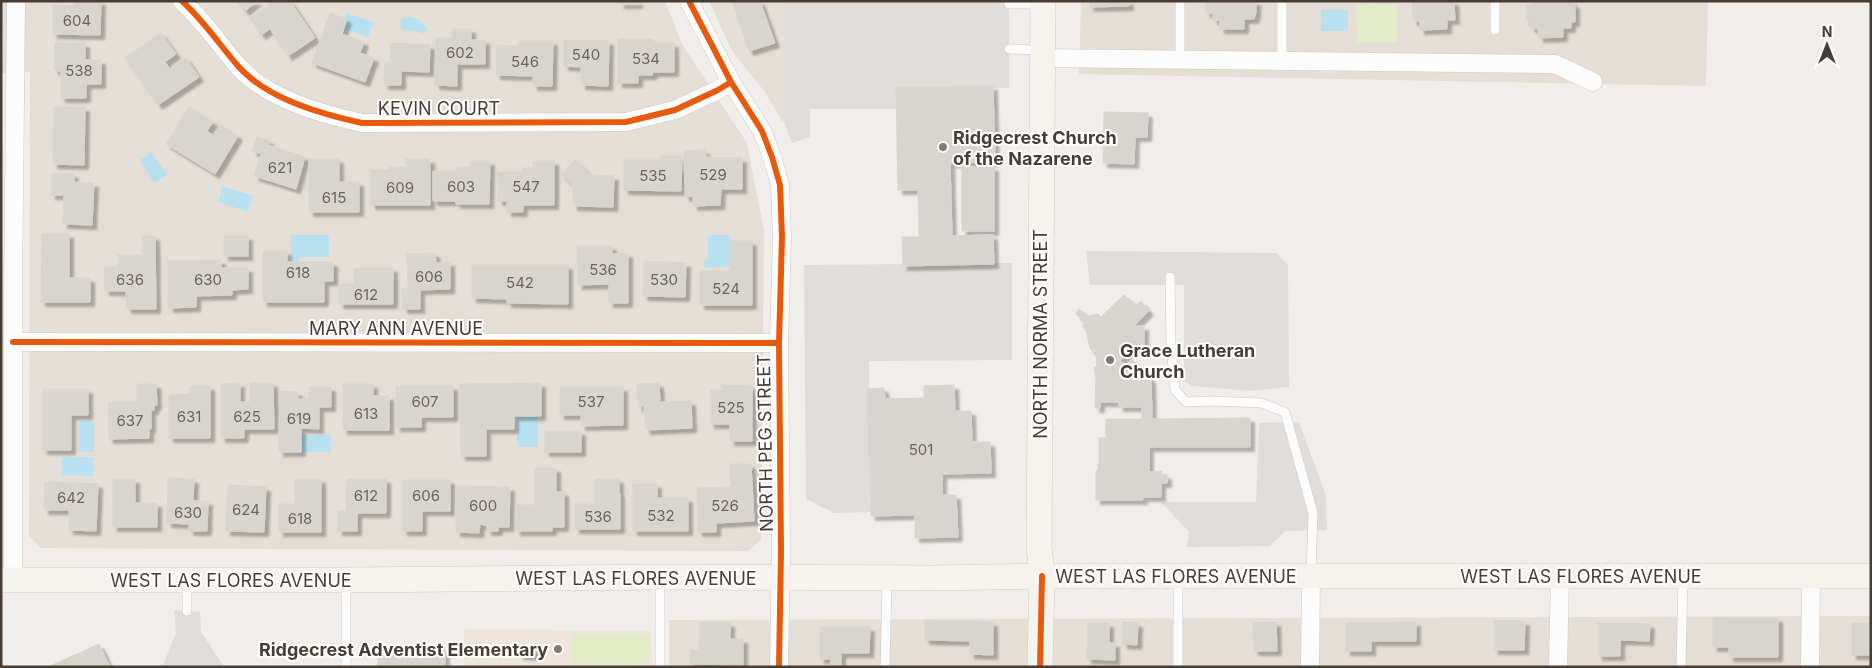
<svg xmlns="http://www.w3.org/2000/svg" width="1872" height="668" font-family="Inter,sans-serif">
	<defs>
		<filter id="shadow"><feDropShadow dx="4.5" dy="4.5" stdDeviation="1" flood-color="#0004"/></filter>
	</defs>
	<rect width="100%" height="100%" fill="#f0edea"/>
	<g fill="#e5ded6">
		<polygon points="1,1 665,1 682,44 747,143 764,231 761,540 748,551 41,548 29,536 30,72 1,73"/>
		<polygon points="709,1 786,1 786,122 782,121 765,92 732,51"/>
		<polygon points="1081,1 1708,1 1706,86 1079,74"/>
		<polygon points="1871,616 1871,667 669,667 669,620"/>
	</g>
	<polygon fill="#efe6db" points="464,629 651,631 652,667 464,667"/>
	<g fill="#e2ecc8">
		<polygon points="1397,4 1397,42 1357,42 1356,5"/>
		<polygon points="571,634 649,634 649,664 632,664 632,667 572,667"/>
	</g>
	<g fill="#dfdcd9">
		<polygon points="785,1 1009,1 1009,88 897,88 896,109 810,109 810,137 792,143 785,125"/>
		<polygon points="1086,251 1276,253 1288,265 1289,387 1252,391 1192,386 1184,381 1184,285 1090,285"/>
		<polygon points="1012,263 1012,360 869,361 870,512 834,513 806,499 804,265"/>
		<polygon points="1299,422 1326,496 1327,530 1285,531 1270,546 1187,547 1189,532 1161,502 1256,502 1259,423"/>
		<polygon points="174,610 200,612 201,632 224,667 162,667 176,633"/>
	</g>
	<g fill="#b7e1f1">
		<rect x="1321" y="10" width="27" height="21"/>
		<polygon points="346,13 373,22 368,37 341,28"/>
		<path d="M408,17C416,18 424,21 427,29L425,33H421L414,30L403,31L400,27L401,19Z"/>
		<polygon points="152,152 167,175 154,183 140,160"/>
		<polygon points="223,186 253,196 248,212 218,202"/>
		<polygon points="291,235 329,235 329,257 299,257 299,261 291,261"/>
		<polygon points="710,235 727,235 731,239 732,266 704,268 704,262 708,259 708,237"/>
		<polygon points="517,414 538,415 538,447 517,447"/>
		<rect x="79" y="421" width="15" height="31"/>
		<rect x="302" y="435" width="29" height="17"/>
		<polygon points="62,457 93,457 93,476 61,475"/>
	</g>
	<g fill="#d8d4d0" stroke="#d8d4cf" filter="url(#shadow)">
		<polygon points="75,1 101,1 100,35 53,34 53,5 75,6"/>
		<polygon points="237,1 257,1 245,11"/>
		<polygon points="274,1 290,1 315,38 288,56 270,29 261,35 250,18"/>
		<rect x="620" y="1" width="18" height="3"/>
		<polygon points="732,1 760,1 775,43 749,51"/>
		<polygon points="1089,1 1129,1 1129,6 1090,7"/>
		<polygon points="1206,1 1256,1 1256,13 1254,19 1244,19 1244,29 1220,29 1220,20 1213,20 1213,13 1206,13"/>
		<polygon points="1412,1 1454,1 1455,20 1447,20 1447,29 1420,30 1420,21 1413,21"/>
		<polygon points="1531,1 1572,1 1572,4 1575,4 1575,22 1571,22 1571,28 1563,28 1563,37 1539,38 1538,28 1531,28 1531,20 1526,20 1526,5 1531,5"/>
		<polygon points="330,13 347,19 342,34 364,42 360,53 374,58 365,82 312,63"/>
		<polygon points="452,29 471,29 471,40 485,40 485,64 457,64 457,86 435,85 436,38 452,38"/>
		<polygon points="161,33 176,54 165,62 170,69 186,58 199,77 158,105 125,58"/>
		<polygon points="618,39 653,39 653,43 674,43 674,72 653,72 652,75 638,75 638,83 618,83"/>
		<polygon points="564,40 609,41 608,86 581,85 581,67 564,66"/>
		<polygon points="519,41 553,41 552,86 533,86 533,76 496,75 497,45 518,46"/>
		<polygon points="55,43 85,43 85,60 101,60 101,84 86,84 86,98 61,98 61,71 54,70"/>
		<polygon points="391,43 430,45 429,72 401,71 401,85 384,85 385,62 390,62"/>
		<polygon points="993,86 995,162 950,163 952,236 993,235 994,264 903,266 902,237 919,237 918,190 898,190 896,87"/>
		<polygon points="54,107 85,107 84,165 53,164"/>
		<polygon points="189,107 213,122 207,131 214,136 221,125 238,136 215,174 166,144"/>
		<polygon points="1104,112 1148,113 1147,137 1135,137 1134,164 1103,163"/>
		<polygon points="257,137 270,141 268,145 305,157 296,189 254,176 261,154 252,151"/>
		<polygon points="705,150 706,157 742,158 742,189 721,189 720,205 693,206 693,196 685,197 684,151"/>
		<polygon points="660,156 682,156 681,191 624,190 624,160 660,160"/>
		<polygon points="309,159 339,159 339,182 359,182 359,212 309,212"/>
		<polygon points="406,159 430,159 430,205 371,205 371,170 390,170 390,167 406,167"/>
		<polygon points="575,160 591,175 614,176 613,207 573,206 573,185 561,174"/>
		<polygon points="470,161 490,161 489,204 456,204 456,201 433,201 433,171 456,171 456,167 470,167"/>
		<polygon points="533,161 554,161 554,205 523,205 523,212 507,212 507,201 498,201 498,172 522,172 522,168 533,168"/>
		<rect x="962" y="167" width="32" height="64"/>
		<polygon points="52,173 74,174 74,182 94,183 92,225 63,224 64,195 51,195"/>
		<polygon points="42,234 69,234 69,278 90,278 90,302 41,302"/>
		<polygon points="142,236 155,236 156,309 127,309 126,291 105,291 104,267 118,267 118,255 142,255"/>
		<rect x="224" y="236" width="24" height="20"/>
		<polygon points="729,241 752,241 752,305 700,305 700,271 730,271"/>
		<polygon points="577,246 612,246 612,254 628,253 628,303 609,303 609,284 578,285"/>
		<polygon points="263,251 287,251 287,262 333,262 333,281 324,281 324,302 263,302"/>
		<polygon points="435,253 436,263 450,262 450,289 420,290 420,309 403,309 402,289 408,289 407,254"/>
		<polygon points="221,260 221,268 248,268 248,289 232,290 232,295 196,296 196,307 169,308 168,261"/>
		<polygon points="644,261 686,263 685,297 643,296"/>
		<polygon points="472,265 568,265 568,304 507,303 507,299 472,298"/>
		<polygon points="354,268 393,268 393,304 339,304 339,284 354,284"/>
		<polygon points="1124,295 1136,305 1141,301 1149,311 1134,326 1144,326 1144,349 1132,349 1120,361 1126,365 1132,359 1151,379 1152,419 1142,419 1142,407 1119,407 1119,402 1100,402 1100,408 1095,408 1096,378 1094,368 1097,366 1096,356 1090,348 1086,330 1083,327 1083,321 1076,314 1079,309 1088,316 1098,314 1101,317"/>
		<polygon points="240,383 240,402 250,402 250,383 273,383 274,429 244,429 244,438 221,438 221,384"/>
		<polygon points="541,383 541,416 514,416 514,429 486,429 486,456 461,456 460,384"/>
		<polygon points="659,383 660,402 691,401 692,428 646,430 644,406 638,407 637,384"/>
		<polygon points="137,384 156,384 157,405 154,406 154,410 151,410 151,429 149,429 149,438 109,439 108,402 137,402"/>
		<polygon points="343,384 373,384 373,396 389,396 389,430 343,430"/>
		<polygon points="722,385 752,386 752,441 730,441 730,424 710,424 710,390 722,390"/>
		<polygon points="954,385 955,411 971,411 972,442 990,442 991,473 942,474 942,495 956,495 958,537 915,538 915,515 871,516 867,389 884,388 885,399 924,398 924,386"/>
		<polygon points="190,386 210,386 210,438 169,438 169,395 190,394"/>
		<polygon points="396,386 453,386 453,417 421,417 421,427 396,427"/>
		<polygon points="309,387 331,387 331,407 319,407 319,429 301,428 301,452 279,452 280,391 298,392 298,399 309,399"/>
		<polygon points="560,387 623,387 623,425 581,426 581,415 560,415"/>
		<polygon points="43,389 88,389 88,415 71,415 71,450 43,450"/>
		<polygon points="1250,418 1250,447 1149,447 1149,472 1162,471 1162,475 1167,475 1167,483 1161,483 1161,497 1143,497 1143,500 1096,500 1096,471 1098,471 1098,464 1099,464 1099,438 1106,438 1106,419 1142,419 1142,420 1152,419"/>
		<rect x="545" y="431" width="36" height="21"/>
		<polygon points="730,464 751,464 754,521 716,523 716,532 698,532 697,488 731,487"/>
		<polygon points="535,468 556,468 556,492 564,492 564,527 552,527 552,531 516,531 516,505 535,505"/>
		<polygon points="168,478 194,479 193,501 208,501 207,531 189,531 189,524 167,523"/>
		<polygon points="113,479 135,479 135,503 157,503 157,527 113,527"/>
		<polygon points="295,479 321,479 321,532 279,532 279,504 295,504"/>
		<polygon points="347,479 386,479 386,513 357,513 357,531 338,531 338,511 346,511"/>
		<polygon points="595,479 619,479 619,493 620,493 620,529 575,529 575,504 595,504"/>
		<polygon points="403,480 450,480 450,511 422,511 422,531 403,531"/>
		<polygon points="45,482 98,484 96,531 69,530 69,510 44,510"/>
		<polygon points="633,484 657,484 657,498 688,498 688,531 633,531"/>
		<polygon points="228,485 266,487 264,532 226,531"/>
		<polygon points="456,486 510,487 509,527 498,527 498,531 487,531 487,526 480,524 479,533 456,532"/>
		<polygon points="1713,618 1778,618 1778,657 1729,657 1729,647 1713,647"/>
		<polygon points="1494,620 1525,621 1524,650 1494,650"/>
		<polygon points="925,621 993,622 993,655 970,654 970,641 925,640"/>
		<polygon points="700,622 730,623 730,639 743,639 743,665 690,664 691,650 699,650"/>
		<polygon points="1123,622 1138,623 1137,645 1123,644"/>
		<polygon points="1276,622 1277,651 1254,651 1253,623"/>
		<polygon points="1416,622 1416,641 1371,641 1371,651 1346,651 1346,623"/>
		<polygon points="1088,623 1109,623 1109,643 1115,643 1115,660 1087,659"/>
		<polygon points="1598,623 1650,624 1649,641 1620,640 1620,656 1598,656"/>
		<polygon points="1852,623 1871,624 1871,655 1852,655"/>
		<polygon points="820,627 870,627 869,653 841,653 841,667 830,667 831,659 820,659"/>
		<polygon points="99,644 110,667 48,667"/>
		<polygon points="519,647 534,647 534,656 519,655"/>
		<rect x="378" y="649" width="67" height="18"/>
	</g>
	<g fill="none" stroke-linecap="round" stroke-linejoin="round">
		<defs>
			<g id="service">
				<polyline points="1180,1 1180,59"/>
				<polyline points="1495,1 1495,30"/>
				<polyline points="1009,4 1043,4"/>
				<polyline points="1009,49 1041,50"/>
				<polyline points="1282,60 1282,1"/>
				<polyline points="1170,277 1171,346 1175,390 1186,402 1212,401 1261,403 1285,412 1313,513 1311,573"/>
				<polyline points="660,579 660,667"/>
				<polyline points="346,582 346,667"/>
				<polyline points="187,583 187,611"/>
				<polyline points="885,667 887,580"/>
				<polyline points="1178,667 1178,577"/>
				<polyline points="1681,667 1683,577"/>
			</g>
			<g id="minor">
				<path d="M182,1C204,21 219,44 238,66C267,99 321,114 362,123L626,122L675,110L718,90L731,82"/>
				<polyline points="689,1 731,82 762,131 772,157 780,185 782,237 779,343 781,551 779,667"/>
				<polyline points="1043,58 1555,64 1593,82"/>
				<polyline points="13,342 779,343"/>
				<polyline points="13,580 13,292 16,1"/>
				<polyline points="1310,667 1311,576"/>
				<polyline points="1558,667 1560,576"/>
				<polyline points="1810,667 1811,576"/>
			</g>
			<g id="secondary">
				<polyline points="1,580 346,580 660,577 935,578 1042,576 1871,576"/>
				<polyline points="1040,667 1042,576 1039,546 1043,1"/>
			</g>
		</defs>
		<use href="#service" stroke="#cdc9c6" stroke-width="10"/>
		<use href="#minor" stroke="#cdc9c6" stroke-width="19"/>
		<use href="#secondary" stroke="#d1cbc1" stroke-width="26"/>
		<use href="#service" stroke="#fdfcfc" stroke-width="9"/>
		<use href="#minor" stroke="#fdfcfc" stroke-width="18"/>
		<use href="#secondary" stroke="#f6f3ee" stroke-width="25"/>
		<defs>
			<g id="cycleway">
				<path d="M182,1C204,21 219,44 238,66C267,99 321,114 362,123L626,122L675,110L718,90L731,82"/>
				<polyline points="689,1 731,82 762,131 772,157 780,185 782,237 779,343 781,551 779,667"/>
				<polyline points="13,342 779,343"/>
				<polyline points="1040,667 1042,576"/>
			</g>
		</defs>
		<use href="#cycleway" stroke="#fff" stroke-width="9"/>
		<use href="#cycleway" stroke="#e8590c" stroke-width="6"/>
	</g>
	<g fill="#827b74" stroke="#fff" stroke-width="2">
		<circle cx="943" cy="147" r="5"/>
		<circle cx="1110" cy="360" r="5"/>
		<circle cx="558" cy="649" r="5"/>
	</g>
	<g text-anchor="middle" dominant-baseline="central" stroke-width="4" stroke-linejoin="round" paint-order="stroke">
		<g font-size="15" fill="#6d645d">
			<text x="77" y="20">604</text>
			<text x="460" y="52">602</text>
			<text x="586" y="54">540</text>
			<text x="646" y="58">534</text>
			<text x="525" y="61">546</text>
			<text x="79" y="70">538</text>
			<text x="280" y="167">621</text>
			<text x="713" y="174">529</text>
			<text x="653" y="175">535</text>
			<text x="461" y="186">603</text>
			<text x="526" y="186">547</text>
			<text x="400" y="187">609</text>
			<text x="334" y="197">615</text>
			<text x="603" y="269">536</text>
			<text x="298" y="272">618</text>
			<text x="429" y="276">606</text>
			<text x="130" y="279">636</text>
			<text x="208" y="279">630</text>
			<text x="664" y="279">530</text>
			<text x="520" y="282">542</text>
			<text x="726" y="288">524</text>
			<text x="366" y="294">612</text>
			<text x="425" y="401">607</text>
			<text x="591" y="401">537</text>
			<text x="731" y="407">525</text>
			<text x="366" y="413">613</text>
			<text x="189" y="416">631</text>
			<text x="247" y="416">625</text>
			<text x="299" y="418">619</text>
			<text x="130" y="420">637</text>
			<text x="921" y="449">501</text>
			<text x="366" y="495">612</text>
			<text x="426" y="495">606</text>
			<text x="71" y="497">642</text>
			<text x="483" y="505">600</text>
			<text x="725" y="505">526</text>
			<text x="246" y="509">624</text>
			<text x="188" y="512">630</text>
			<text x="661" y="515">532</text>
			<text x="598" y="516">536</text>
			<text x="300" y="518">618</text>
		</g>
		<g font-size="18" fill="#473d35" stroke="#fff">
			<text x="439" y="108">KEVIN COURT</text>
			<text x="396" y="328">MARY ANN AVENUE</text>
			<text transform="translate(1040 334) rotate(-90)">NORTH NORMA STREET</text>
			<text transform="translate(765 443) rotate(-91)">NORTH PEG STREET</text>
			<text x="1176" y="576">WEST LAS FLORES AVENUE</text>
			<text x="1581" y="576">WEST LAS FLORES AVENUE</text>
			<text x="636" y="578">WEST LAS FLORES AVENUE</text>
			<text x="231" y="580">WEST LAS FLORES AVENUE</text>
		</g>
		<g font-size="18" font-weight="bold" fill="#473d35" stroke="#fff" text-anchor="start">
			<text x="953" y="137">Ridgecrest Church<tspan x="953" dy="21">of the Nazarene</tspan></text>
			<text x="1120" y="350">Grace Lutheran<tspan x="1120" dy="21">Church</tspan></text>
			<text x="548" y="649" text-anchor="end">Ridgecrest Adventist Elementary</text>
		</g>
	</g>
	<rect width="1872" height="668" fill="none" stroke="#473d35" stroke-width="5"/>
	<g transform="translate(1827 45)" stroke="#ffffff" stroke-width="4" paint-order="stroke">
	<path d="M0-4L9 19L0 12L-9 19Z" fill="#473d35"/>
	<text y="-8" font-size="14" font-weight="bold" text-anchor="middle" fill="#473d35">N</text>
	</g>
</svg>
